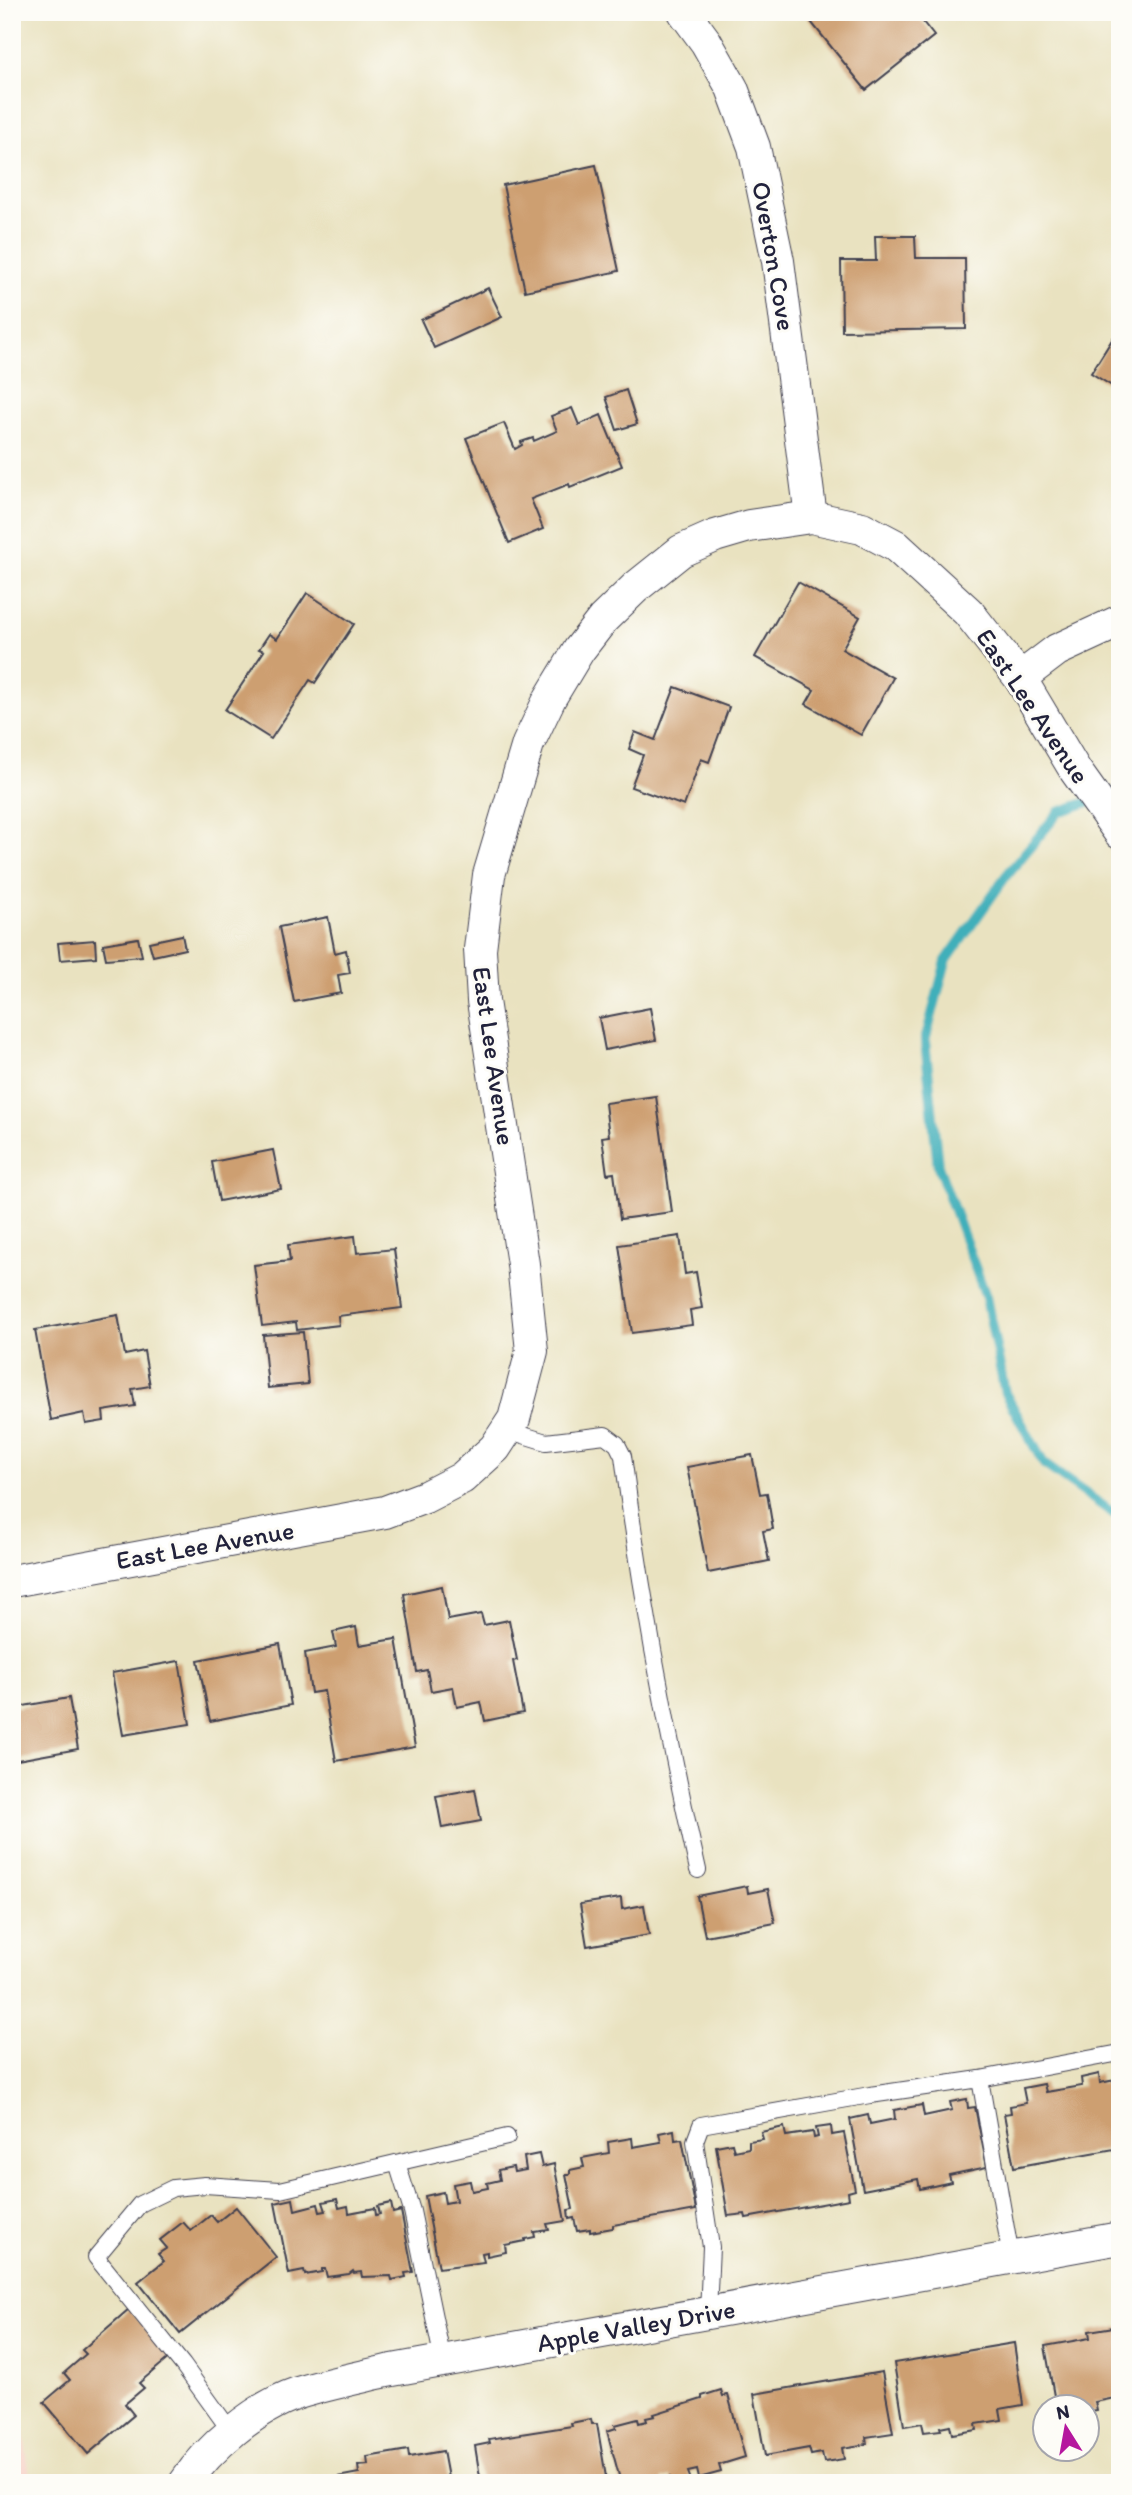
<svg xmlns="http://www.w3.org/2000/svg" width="1132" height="2495" font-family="Itim,sans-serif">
	<rect width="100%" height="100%" fill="#fdfcf7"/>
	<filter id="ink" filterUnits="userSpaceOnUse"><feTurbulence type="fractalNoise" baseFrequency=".0143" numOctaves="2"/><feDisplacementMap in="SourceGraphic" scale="14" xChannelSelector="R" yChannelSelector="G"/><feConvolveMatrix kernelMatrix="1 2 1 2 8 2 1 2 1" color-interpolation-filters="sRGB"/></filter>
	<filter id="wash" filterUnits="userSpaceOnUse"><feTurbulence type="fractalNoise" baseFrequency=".00686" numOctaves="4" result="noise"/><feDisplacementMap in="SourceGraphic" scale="28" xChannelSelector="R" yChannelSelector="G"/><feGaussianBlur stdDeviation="1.57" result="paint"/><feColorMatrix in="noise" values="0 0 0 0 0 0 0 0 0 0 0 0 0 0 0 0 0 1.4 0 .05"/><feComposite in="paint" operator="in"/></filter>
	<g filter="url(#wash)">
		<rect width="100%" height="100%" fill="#e9e2c0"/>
		<polygon fill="#f7d1c7" points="12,2356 31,2483 12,2483"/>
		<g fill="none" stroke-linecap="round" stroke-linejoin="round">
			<polyline stroke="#3fafba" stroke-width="10" points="1120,791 1059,812 1006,876 946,961 925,1041 938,1166 986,1297 1005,1393 1044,1464 1120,1518"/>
		</g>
		<g id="blocks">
			<g fill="#cd9f71">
				<polygon points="803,12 915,12 934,36 866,90"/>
				<polygon points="596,165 619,271 525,291 503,185"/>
				<polygon points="875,236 915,236 916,258 965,258 966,329 842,331 841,261 876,261"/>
				<polygon points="488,288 502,317 434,348 421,320"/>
				<polygon points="1120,327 1120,391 1091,373"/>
				<polygon points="626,390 637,424 617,430 606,397"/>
				<polygon points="572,408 579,425 601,415 622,466 570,487 569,484 531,499 543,529 509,543 466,438 504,423 515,449 522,445 521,442 533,438 534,441 557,431 551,416"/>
				<polygon points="798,582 860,617 842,649 893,678 861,735 806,704 814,690 755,657"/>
				<polygon points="307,593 354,624 315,683 310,680 271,739 225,710 264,651 259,649 269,634 277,639"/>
				<polygon points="675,687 729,707 709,762 701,759 684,806 631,787 643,755 629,749 635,732 655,740"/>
				<polygon points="328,917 335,953 346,950 350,973 338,975 341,993 294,1002 279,927"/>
				<polygon points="182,935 185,949 153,956 149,942"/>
				<polygon points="138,938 142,956 106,959 103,944"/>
				<polygon points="95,940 96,957 60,960 58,943"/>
				<polygon points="650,1008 656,1040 605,1050 599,1018"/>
				<polygon points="656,1096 672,1212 620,1219 614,1173 607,1174 602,1137 609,1136 605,1103"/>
				<polygon points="273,1150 281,1189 219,1201 212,1162"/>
				<polygon points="355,1236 357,1253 394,1249 402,1308 338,1316 339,1325 297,1330 296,1322 262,1326 254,1265 290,1261 288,1245"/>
				<polygon points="680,1236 685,1274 696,1272 702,1308 690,1310 692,1325 632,1333 619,1245"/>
				<polygon points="118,1315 125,1355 144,1351 150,1386 132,1389 135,1406 103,1411 104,1421 86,1424 84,1413 51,1420 35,1330"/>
				<polygon points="303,1332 308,1384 268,1388 263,1335"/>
				<polygon points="752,1455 760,1494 767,1493 773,1529 763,1531 769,1561 708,1573 687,1467"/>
				<polygon points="442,1586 448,1620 481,1614 484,1625 509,1620 517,1660 513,1661 523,1713 485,1721 481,1702 457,1707 453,1687 431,1691 427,1670 417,1672 404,1594"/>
				<polygon points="356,1627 359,1645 396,1639 415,1747 336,1761 324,1691 311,1693 305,1653 336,1647 333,1632"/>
				<polygon points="280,1644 291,1705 210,1721 198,1660"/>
				<polygon points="179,1661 190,1724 123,1735 112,1673"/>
				<polygon points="69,1698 78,1749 12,1761 12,1708"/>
				<polygon points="475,1789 481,1821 442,1828 436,1796"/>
				<polygon points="747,1886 748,1893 768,1889 775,1923 705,1936 697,1896"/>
				<polygon points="621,1898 622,1909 644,1905 649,1935 587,1946 580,1904"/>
				<polygon points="1099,2074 1100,2083 1120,2079 1120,2148 1014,2167 1004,2114 1011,2113 1010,2106 1026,2103 1023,2088 1044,2084 1046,2092 1082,2086 1081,2078"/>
				<polygon points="967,2099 968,2108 975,2107 987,2167 949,2175 951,2182 920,2189 918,2179 863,2190 850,2119 868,2115 870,2124 895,2119 894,2110 922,2105 924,2116 952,2110 950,2102"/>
				<polygon points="831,2126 832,2135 844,2133 855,2190 848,2192 849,2199 746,2218 745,2214 728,2216 716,2146 732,2143 734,2151 749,2148 749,2141 763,2139 761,2132 784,2127 786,2136 813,2132 814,2138 818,2137 816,2128"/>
				<polygon points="674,2130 675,2140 682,2139 696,2210 613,2225 613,2228 590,2232 590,2229 577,2231 574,2218 569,2219 568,2210 573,2209 566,2174 570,2174 570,2170 584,2167 582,2158 609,2153 608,2142 632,2138 633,2147 661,2142 659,2133"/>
				<polygon points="539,2154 542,2167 554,2164 565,2221 547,2224 549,2230 534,2232 535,2237 525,2239 525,2241 505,2245 506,2252 487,2256 487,2252 482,2253 484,2262 439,2268 425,2196 443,2192 445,2203 456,2201 453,2184 470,2181 472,2191 488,2188 487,2183 500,2180 498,2170 513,2167 514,2172 526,2170 524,2157"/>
				<polygon points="293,2199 295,2210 318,2204 320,2212 326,2211 323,2202 337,2199 339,2208 348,2206 349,2213 375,2208 376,2215 380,2214 378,2206 391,2203 393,2213 401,2211 413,2272 405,2273 406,2277 392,2280 391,2276 362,2277 361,2272 354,2273 353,2271 349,2274 327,2277 325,2269 322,2269 322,2272 305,2275 304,2271 289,2274 275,2203"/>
				<polygon points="236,2207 276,2257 180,2334 138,2282 164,2261 158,2254 167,2248 160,2240 183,2222 191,2231 211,2215 217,2222"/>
				<polygon points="129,2309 170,2357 139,2383 144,2388 125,2404 134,2415 88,2454 44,2402 70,2380 64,2373 86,2354 82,2350"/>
				<polygon points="1120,2326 1120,2397 1095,2402 1097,2411 1086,2413 1086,2408 1077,2408 1076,2404 1056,2407 1045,2346 1090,2338 1089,2331"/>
				<polygon points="1014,2343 1023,2405 1000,2409 1002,2420 976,2424 977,2430 952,2434 950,2425 940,2427 941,2430 924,2432 922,2423 904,2426 894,2363"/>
				<polygon points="882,2372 893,2433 866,2437 867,2444 842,2448 844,2459 824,2462 822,2453 811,2455 809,2448 765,2456 754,2394"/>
				<polygon points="721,2390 723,2396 728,2395 745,2457 719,2465 721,2472 699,2478 697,2470 688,2472 691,2480 681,2483 672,2483 670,2477 661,2480 662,2483 621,2483 607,2431 616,2428 615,2425 638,2419 639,2423 647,2421 646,2418 655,2416 654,2414 702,2399 702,2396"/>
				<polygon points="591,2419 592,2424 597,2424 607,2483 481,2483 475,2446 490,2443 489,2439 572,2426 571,2423"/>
				<polygon points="408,2450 409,2457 443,2451 449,2483 333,2483 332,2478 359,2473 358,2466 368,2465 367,2457"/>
			</g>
		</g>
	</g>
	<g filter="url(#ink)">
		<use href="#blocks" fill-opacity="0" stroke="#403f4f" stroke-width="2"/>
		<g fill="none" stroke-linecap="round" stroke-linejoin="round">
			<defs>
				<g id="lane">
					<path d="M507,1430L546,1442L605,1435L617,1444L623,1456C641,1595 667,1734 698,1870"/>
					<polyline points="980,2079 1120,2053"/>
					<polyline points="397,2163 412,2211 443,2361"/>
					<polyline points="708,2312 711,2247 695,2141 701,2125 870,2095 980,2079 1011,2257"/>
					<polyline points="232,2433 183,2365 96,2257 140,2204 173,2188 205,2185 280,2190 507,2137"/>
				</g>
				<g id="street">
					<polyline points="684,12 706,42 732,88 754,147 778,261 811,517"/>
					<polyline points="1020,678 1057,650 1120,621"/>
					<polyline points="12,1581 385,1512 425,1497 462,1478 495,1448 514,1419 532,1351 523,1264 483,1001 480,949 489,875 528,744 550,698 579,650 603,619 636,587 681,551 715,536 749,526 811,517 862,528 896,546 968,612 1020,678 1075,770 1120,833"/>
					<path d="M185,2483C209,2447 256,2407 298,2393C327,2384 357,2378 387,2371L1120,2238"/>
				</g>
			</defs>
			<use href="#lane" stroke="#403f4f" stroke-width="18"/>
			<use href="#street" stroke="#403f4f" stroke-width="34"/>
			<use href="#lane" stroke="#fff" stroke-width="16"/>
			<use href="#street" stroke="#fff" stroke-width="32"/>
		</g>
	</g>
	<g text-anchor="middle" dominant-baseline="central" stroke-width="6" stroke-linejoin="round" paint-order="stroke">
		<g font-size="26" fill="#22223b" stroke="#fdfcf7">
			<text transform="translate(774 256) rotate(80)">Overton Cove</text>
			<text transform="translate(1033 706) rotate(56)">East Lee Avenue</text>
			<text transform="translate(494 1056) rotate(82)">East Lee Avenue</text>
			<text transform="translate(205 1545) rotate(-10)">East Lee Avenue</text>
			<text transform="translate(636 2326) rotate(-10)">Apple Valley Drive</text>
		</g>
	</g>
	<rect width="1132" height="2495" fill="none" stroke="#fdfcf7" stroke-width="42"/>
	<g transform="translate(1066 2428) rotate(349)"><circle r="33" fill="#fdfcf7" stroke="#a5a5ac" stroke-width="2"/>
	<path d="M0-5L12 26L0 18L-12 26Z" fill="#b5179e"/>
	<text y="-10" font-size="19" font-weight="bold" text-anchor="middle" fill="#22223b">N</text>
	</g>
</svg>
